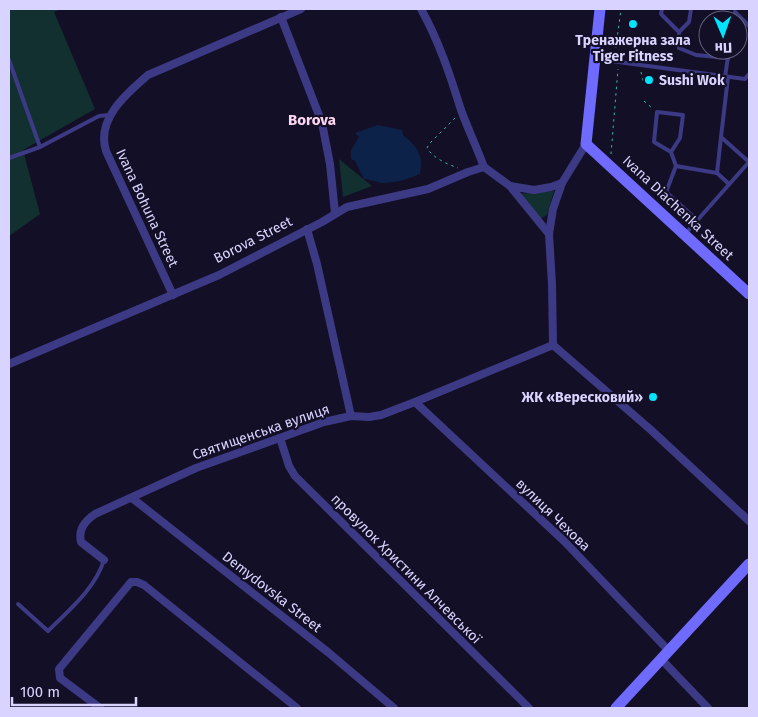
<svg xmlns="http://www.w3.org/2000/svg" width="758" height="717" font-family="'Fira Sans',sans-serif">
	<rect width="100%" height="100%" fill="#130f26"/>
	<g fill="#12302f">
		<polygon points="9,9 61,9 54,12 95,109 23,150 40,214 9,236"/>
		<polygon points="339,159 372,186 343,197"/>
		<polygon points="554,191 547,215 540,219 518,194"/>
	</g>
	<path fill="#0c2248" d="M378,125L402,130L403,135C417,147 424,154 420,174C406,180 398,182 384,183C378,183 371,179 364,179L355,161L351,159V150L359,137L355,133Z"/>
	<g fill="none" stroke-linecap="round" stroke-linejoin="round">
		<g stroke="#2fb8b0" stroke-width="1" stroke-dasharray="2.5 4" stroke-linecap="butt">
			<polyline points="615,54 621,9"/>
			<polyline points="641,72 644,84"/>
			<polyline points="644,101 652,108"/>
			<path d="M455,118L429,144L427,148C433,158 447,164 458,168"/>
			<polyline points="611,154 618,69"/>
		</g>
		<g stroke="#3d3a85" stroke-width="4">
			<polyline points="662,9 661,14 679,32"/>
			<polyline points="691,9 689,22 679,32 679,48 696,55 728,58"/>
			<polyline points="735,12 749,26"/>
			<polyline points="734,20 735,12"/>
			<polyline points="596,59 745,79 749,74"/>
			<polyline points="9,60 40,147"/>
			<polyline points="725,77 729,50"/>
			<polyline points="728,77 721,137 749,162"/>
			<polyline points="671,152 654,142 657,112 683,115 680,138 671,152 676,166"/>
			<polyline points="9,158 40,147 99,116 109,115"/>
			<polyline points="717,173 721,137"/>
			<polyline points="697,220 666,192 676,166 717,173 729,184"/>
			<polyline points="686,233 749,162"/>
			<path d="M18,604L48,631C69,610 95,589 104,560"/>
		</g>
		<g stroke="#3d3a85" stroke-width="8">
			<path d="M421,9C439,41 450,75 461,110C468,129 477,148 484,167"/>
			<polyline points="281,17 322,123 330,164 335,213"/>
			<polyline points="510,186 549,234"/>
			<polyline points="307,229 317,264 351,416"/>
			<path d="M173,295L106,151C96,119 126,94 148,75L301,9"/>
			<polyline points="553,345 651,430 749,521"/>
			<polyline points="553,345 552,284 549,234 553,209 562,183"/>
			<polyline points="9,364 219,275 322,222 347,207 428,189 468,172 484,167 510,186 534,190 551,187 562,183 586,144"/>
			<polyline points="415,402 564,541 669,651"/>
			<polyline points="280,438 289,466 295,476 529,708"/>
			<polyline points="132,498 329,653 394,708"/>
			<path d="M104,560L81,542C78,529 85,521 95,514L196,468L324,422L351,416L369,417L381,415L415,402L553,345"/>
			<polyline points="661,659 708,708"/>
			<polyline points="100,708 60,678 59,669 131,582 137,582 144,585 297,708"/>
		</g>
		<g stroke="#6f6bff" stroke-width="11">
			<polyline points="600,9 586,144 749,294"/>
			<polyline points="616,708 749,564"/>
		</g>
	</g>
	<g fill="#00e5ff" stroke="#130f26" stroke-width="2">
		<circle cx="633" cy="24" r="5"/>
		<circle cx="649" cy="80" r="5"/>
		<circle cx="653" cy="397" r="5"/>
	</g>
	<g text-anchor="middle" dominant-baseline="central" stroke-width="4.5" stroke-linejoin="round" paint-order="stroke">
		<g font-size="14" font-weight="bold" fill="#d9d4ff" stroke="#130f26">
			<text x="633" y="40">Тренажерна зала<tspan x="633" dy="16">Tiger Fitness</tspan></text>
			<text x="659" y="80" text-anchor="start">Sushi Wok</text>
			<text x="643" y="397" text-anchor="end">ЖК «Вересковий»</text>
		</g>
		<g font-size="14" fill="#d9d4ff" stroke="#130f26">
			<text transform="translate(147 208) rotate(65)">Ivana Bohuna Street</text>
			<text transform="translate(678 208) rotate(43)">Ivana Diachenka Street</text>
			<text transform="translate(253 240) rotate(-27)">Borova Street</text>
			<text transform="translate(261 432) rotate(-19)">Святищенська вулиця</text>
			<text transform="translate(553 515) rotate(44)">вулиця Чехова</text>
			<text transform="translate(406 569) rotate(45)">провулок Христини Алчевської</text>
			<text transform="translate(272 592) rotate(38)">Demydovska Street</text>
		</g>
		<g font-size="15" font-weight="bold" fill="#ffd6f0" stroke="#130f26">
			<text x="312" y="120">Borova</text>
		</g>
	</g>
	<rect width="758" height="717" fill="none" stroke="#d9d4ff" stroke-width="20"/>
	<g transform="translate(723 35) rotate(178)"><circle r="24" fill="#130f26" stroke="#625e7d"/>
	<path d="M0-4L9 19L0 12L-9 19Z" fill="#00e5ff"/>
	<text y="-8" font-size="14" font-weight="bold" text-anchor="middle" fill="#d9d4ff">Пн</text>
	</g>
	<path d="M12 697v8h124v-8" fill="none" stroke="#d9d4ff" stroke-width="2.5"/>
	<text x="20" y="697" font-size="15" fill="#d9d4ff" stroke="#130f26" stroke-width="4" paint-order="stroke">100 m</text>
</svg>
